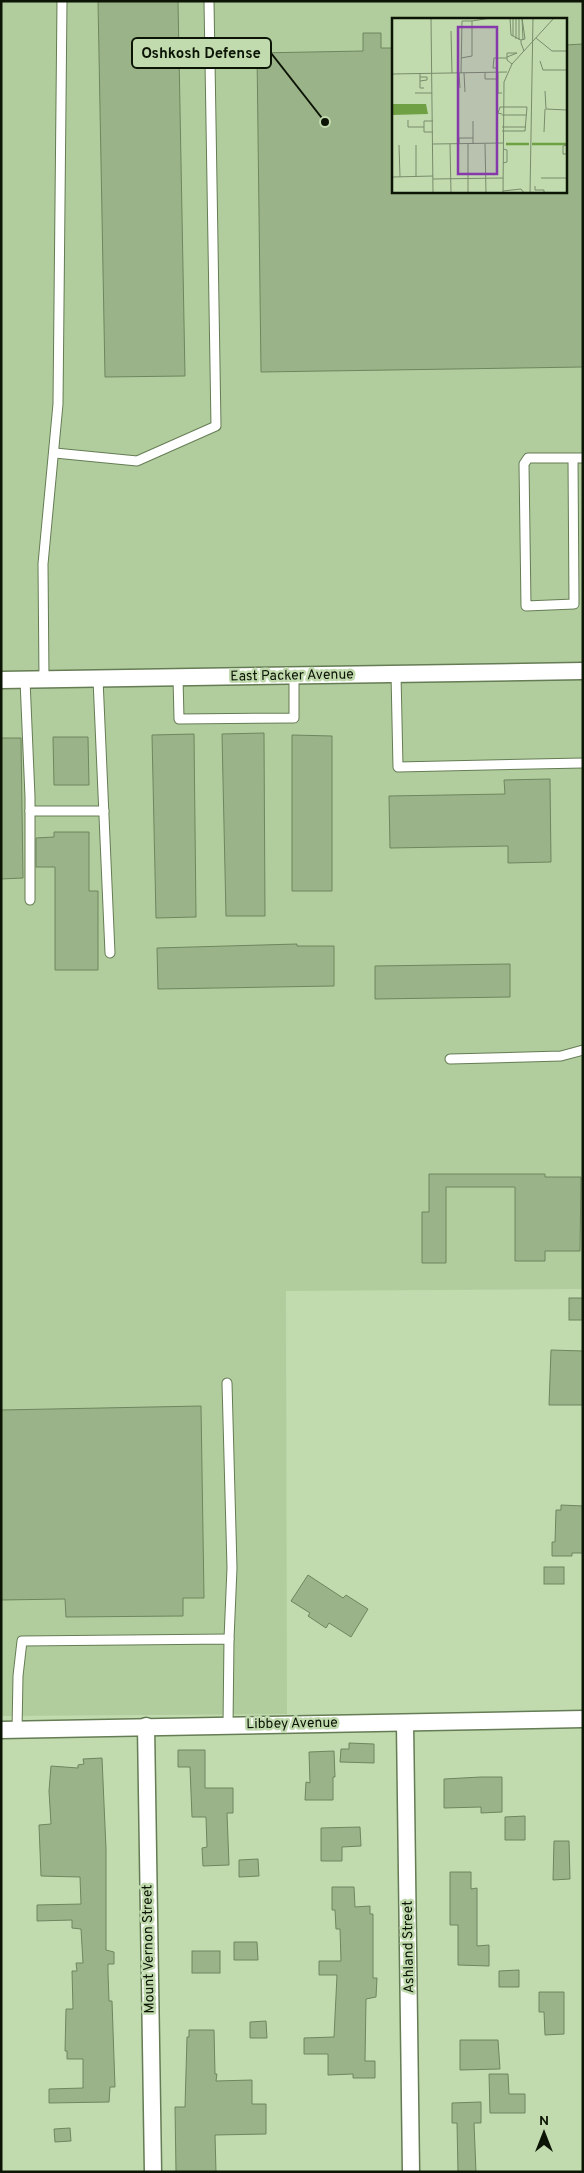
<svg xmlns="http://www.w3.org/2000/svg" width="584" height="2173" font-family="Overpass,sans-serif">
	<rect width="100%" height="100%" fill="#c1dbaf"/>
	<path fill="#b1cd9d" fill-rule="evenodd" d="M1,1H583V1289L286,1291L287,1714L1,1716ZM393,19H565V191H393Z"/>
	<g fill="#9bb389" stroke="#6f865e">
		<polygon points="98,1 178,1 185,376 105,377"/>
		<polygon points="363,33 381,33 381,48 393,48 393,191 565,191 565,45 583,44 583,367 261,372 257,53 363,51"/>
		<polygon points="264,733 265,916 226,916 222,734"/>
		<polygon points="194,734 196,917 156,918 152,735"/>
		<polygon points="292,735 332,736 332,891 292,891"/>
		<polygon points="53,737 88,737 89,785 54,785"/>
		<polygon points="1,738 21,738 23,878 1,879"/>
		<polygon points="550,779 551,862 508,863 508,846 390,848 389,796 505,794 504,780"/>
		<polygon points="54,832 89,832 89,891 98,891 98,970 55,970 55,867 36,867 36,838 54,837"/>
		<polygon points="297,944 297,946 334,946 334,986 158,989 157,948"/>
		<polygon points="510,964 510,997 375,999 375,966"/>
		<polygon points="429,1174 545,1174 545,1177 581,1177 580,1251 545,1251 545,1261 515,1261 515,1187 446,1187 446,1263 422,1263 422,1212 429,1212"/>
		<rect x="569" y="1298" width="14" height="22"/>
		<polygon points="551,1350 583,1351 583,1405 549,1405"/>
		<polygon points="201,1406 204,1598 183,1598 183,1616 66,1617 65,1599 1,1600 1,1410"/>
		<polygon points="561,1505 583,1506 583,1553 572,1553 572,1556 552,1556 552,1542 555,1542 556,1510 561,1510"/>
		<rect x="544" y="1567" width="20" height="17"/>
		<polygon points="308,1575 343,1598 346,1595 368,1609 351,1637 329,1623 326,1628 308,1616 310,1613 291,1601"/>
		<polygon points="349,1743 374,1744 374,1763 340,1762 341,1749 349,1749"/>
		<polygon points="178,1750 205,1750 205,1788 233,1788 233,1813 227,1813 229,1865 203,1866 202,1848 207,1847 206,1817 192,1817 190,1767 178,1767"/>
		<polygon points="334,1751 335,1777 333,1777 333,1800 305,1800 306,1782 310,1783 309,1752"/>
		<polygon points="102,1758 106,1849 106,1950 114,1952 114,1964 108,1964 108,1972 109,2001 112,2001 115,2087 110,2087 109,2102 49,2103 49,2089 83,2088 83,2059 67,2059 67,2051 65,2051 66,2009 73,2009 72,1971 77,1971 76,1963 83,1963 81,1929 72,1928 72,1920 37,1921 37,1905 81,1904 80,1877 41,1876 39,1825 51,1824 49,1791 51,1766 78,1768 78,1765 84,1764 83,1759"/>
		<polygon points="481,1777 502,1777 502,1812 481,1813 481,1807 444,1808 444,1779"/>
		<polygon points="525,1816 525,1840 505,1840 505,1817"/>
		<polygon points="360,1827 361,1846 342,1847 342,1861 321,1861 321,1828"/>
		<polygon points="554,1841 569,1841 570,1879 553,1880"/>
		<polygon points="258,1859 259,1876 239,1877 239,1860"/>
		<polygon points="450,1872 471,1872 471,1889 477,1888 477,1946 489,1945 489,1966 458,1965 458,1925 450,1925"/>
		<polygon points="332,1887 354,1887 355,1907 370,1906 370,1914 373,1914 373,1978 377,1978 376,1997 366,1999 365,2061 375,2061 375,2078 353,2078 353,2074 328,2075 328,2054 304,2054 304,2038 334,2037 337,1975 319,1975 319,1961 341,1961 340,1929 336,1929 335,1910 332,1910"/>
		<polygon points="234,1942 257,1942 258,1960 234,1960"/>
		<rect x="192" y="1951" width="28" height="22"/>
		<polygon points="519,1970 519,1987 499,1987 499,1971"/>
		<polygon points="539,1992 564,1992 564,2034 545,2035 544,2012 539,2012"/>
		<polygon points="266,2021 267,2038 250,2038 250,2022"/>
		<polygon points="189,2030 214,2030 215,2074 217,2074 216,2081 252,2080 252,2104 266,2104 266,2134 215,2135 216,2172 176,2172 175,2107 185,2107 187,2037 189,2037"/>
		<polygon points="460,2040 498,2040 500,2069 460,2070"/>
		<polygon points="489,2074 508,2074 509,2094 525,2094 525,2113 490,2113"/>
		<polygon points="481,2102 481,2123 474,2123 476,2172 458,2172 457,2123 452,2123 452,2103"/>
		<polygon points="70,2128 71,2141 55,2142 54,2129"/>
	</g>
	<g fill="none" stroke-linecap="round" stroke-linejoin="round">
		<defs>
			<g id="lane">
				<polyline points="55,453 137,461 216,426 209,1"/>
				<polyline points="573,458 574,604 526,606 524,464 528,458 583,458"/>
				<polyline points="396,674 398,767 583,763"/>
				<polyline points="178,677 179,719 294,718 294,676"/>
				<polyline points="44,679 43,564 58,404 62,1"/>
				<polyline points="98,679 110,953"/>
				<polyline points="25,680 30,797 30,900"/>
				<polyline points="30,811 104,811"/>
				<polyline points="450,1059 561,1056 583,1050"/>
				<polyline points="227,1383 232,1568 229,1639"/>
				<polyline points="17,1730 18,1676 22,1641 229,1639 228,1725"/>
			</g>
			<g id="street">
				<polyline points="1,680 583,671"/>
				<polyline points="405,1723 411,2172"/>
				<polyline points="146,1726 153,2172"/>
				<polyline points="1,1730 583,1719"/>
			</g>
		</defs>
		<use href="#lane" stroke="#657c54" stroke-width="11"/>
		<use href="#street" stroke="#657c54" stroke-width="19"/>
		<use href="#lane" stroke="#fff" stroke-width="9"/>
		<use href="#street" stroke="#fff" stroke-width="16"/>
	</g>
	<g text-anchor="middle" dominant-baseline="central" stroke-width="5" stroke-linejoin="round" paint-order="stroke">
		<g font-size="14" fill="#0c1405" stroke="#c1dbaf">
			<text transform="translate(292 676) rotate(-1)">East Packer Avenue</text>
			<text transform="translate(292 1724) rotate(-1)">Libbey Avenue</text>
			<text transform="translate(409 1947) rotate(-91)">Ashland Street</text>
			<text transform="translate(149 1949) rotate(-91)">Mount Vernon Street</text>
		</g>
	</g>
	<g transform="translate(392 18)">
		<rect width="175" height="175" fill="#c1dbaf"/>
		<path d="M0,86H34L36,96L0,97Z" fill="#70a044"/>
		<path fill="none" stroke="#70a044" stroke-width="2.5" d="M114,126H137M140,126H174"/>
		<path fill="none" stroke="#798b6b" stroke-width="1" d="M39,0L41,175M118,0L119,17L129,22M121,0V18M124,0V21M127,0V22M130,0L133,21L129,22V25L132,33M130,0L131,22M80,3L99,0M59,13L60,55M144,20L160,33H175M115,39L125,35H115V42L120,46M105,40V50H101L102,40H115M148,43L151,52H175M67,55L68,70M69,55L70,3H80V38L69,40M72,55L73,74M93,55V61H106M106,55V75H110M0,56L115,54M28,56V70H32M28,63L35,62V59H28M153,73L154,91L175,92M23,75H40M110,96L106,95L108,89H135L133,113H110M110,97H134M16,102V109H32M41,103H32V114H41M81,103V120M110,109H134M152,114L153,91M41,126L111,125M58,126L59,175M67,126V120H81V126M76,126V175M93,126L94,175M7,127L8,159M24,127V159M175,127L171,128V136H175M111,131L115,132V144L111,145M0,159L41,158M149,160H175M41,161L111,160M143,168V172H152V175M111,173L129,171L132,175M111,175L112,64L120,46L162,0M138,175L141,0"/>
		<path fill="#8539aa" fill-opacity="0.15" stroke="#8539aa" stroke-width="2.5" d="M66,9H105V156H66Z"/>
		<rect width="175" height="175" fill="none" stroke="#0c1405" stroke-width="2.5"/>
	</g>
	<path fill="none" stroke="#0c1405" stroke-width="2" d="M325 122L271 53"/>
	<circle fill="#0c1405" stroke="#c1dbaf" stroke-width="2" cx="325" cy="122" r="5"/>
	<rect fill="#c1dbaf" stroke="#0c1405" stroke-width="2" x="132" y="38" width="139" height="30" rx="5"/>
	<g font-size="15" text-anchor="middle" font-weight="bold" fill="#0c1405">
		<text x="201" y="58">Oshkosh Defense</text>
	</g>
	<rect width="584" height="2173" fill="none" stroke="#0c1405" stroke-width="5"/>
	<g transform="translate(544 2133)" stroke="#c1dbaf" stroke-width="4" paint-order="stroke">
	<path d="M0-4L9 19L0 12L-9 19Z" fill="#0c1405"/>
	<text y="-8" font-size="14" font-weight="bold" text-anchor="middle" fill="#0c1405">N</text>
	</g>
</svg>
